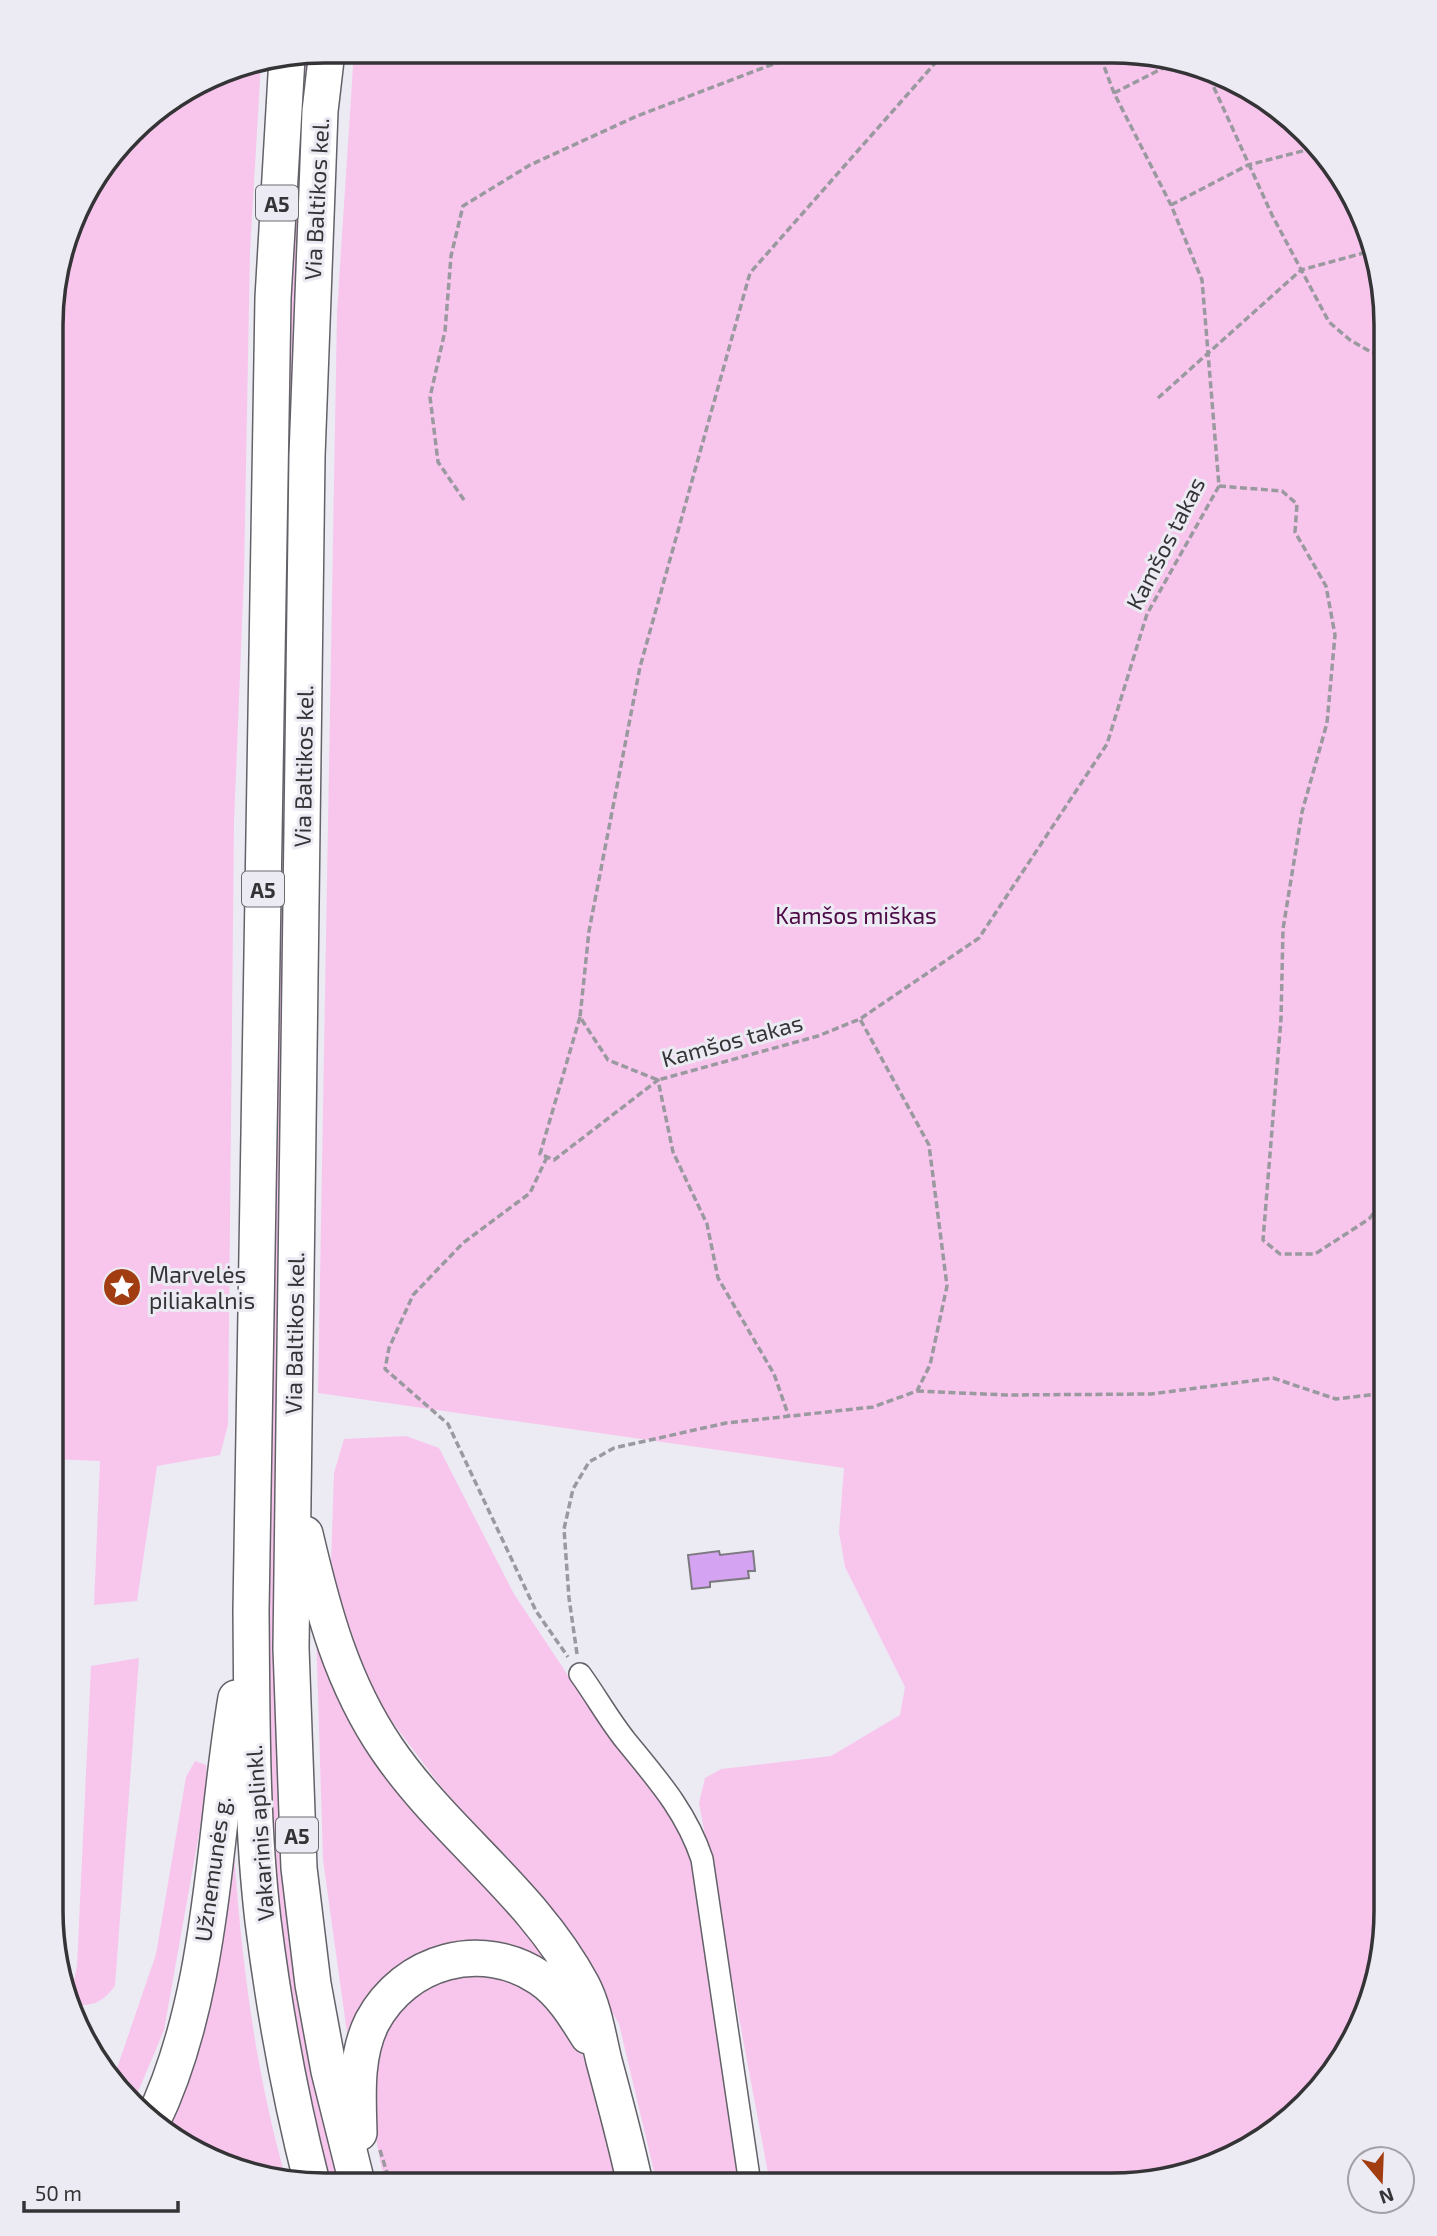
<svg xmlns="http://www.w3.org/2000/svg" width="1437" height="2236" font-family="'Exo 2',sans-serif">
	<rect width="100%" height="100%" fill="#ecebf3"/>
	<g fill="#f8c6ed">
		<path d="M354,51L1148,53C1193,65 1274,87 1300,129C1304,134 1305,143 1307,149L1318,147C1365,193 1374,264 1386,325V1929L1372,1999L1330,2078L1279,2128L1217,2164L1112,2185L770,2184L699,1803L705,1778L721,1769L831,1756L900,1715L905,1687L845,1567L839,1532L844,1468L318,1393L337,312Z"/>
		<polygon points="314,53 278,1629 345,2183 326,2183 316,2141 281,1935 273,1837 265,1633 290,260 303,55"/>
		<polygon points="261,63 250,251 244,575 234,823 228,1425 220,1455 157,1466 137,1601 94,1605 100,1461 51,1459 53,290 79,203 144,119 221,71"/>
		<polygon points="406,1436 439,1448 514,1594 573,1683 673,1818 690,1859 743,2184 657,2184 619,2024 555,1913 442,1788 381,1707 352,1644 331,1562 334,1473 344,1439"/>
		<polygon points="316,1630 561,1967 476,1946 348,2040 323,1860"/>
		<path d="M139,1658L115,1986C101,2004 92,2007 69,2004L77,1966L91,1666Z"/>
		<polygon points="195,1761 206,1765 208,1783 164,2030 133,2104 112,2083 156,1954 186,1777"/>
		<path d="M232,1820C239,1941 253,2066 287,2182L221,2165L160,2129Z"/>
		<path d="M464,1970C478,1972 517,1974 527,1981C588,2026 603,2115 622,2184L385,2183C372,2126 358,2052 401,2002C411,1991 448,1977 464,1970Z"/>
	</g>
	<g fill="#d4a3f2" stroke="#7c797f" stroke-width="2">
		<polygon points="719,1551 720,1555 753,1551 755,1571 748,1571 749,1578 710,1582 710,1587 692,1589 688,1555"/>
		<polygon points="63,1920 64,1942 57,1942 53,1921"/>
	</g>
	<g fill="none" stroke-linecap="round" stroke-linejoin="round">
		<defs>
			<path id="minor" d="M580,1674C596,1696 609,1720 626,1741C657,1779 686,1811 702,1859L750,2184"/>
			<g id="trunk">
				<polyline points="327,51 320,111 307,456 291,1648 299,1868 313,1984 329,2071 357,2183"/>
				<path d="M287,58L273,298L251,1611C252,1714 251,1818 263,1921C274,2009 290,2097 312,2183"/>
				<path d="M305,1534C323,1611 342,1683 387,1749C445,1834 533,1893 582,1985C594,2008 598,2036 604,2061C615,2102 626,2142 635,2184"/>
				<path d="M152,2122C214,1995 213,1835 236,1698"/>
				<path d="M359,2133C358,2096 355,2056 372,2022C405,1960 482,1939 540,1978C561,1992 575,2015 588,2036"/>
			</g>
		</defs>
		<use href="#minor" stroke="#626268" stroke-width="24"/>
		<use href="#trunk" stroke="#626268" stroke-width="38"/>
		<g stroke="#9a999f" stroke-width="3.5" stroke-dasharray="7 3.5" stroke-linecap="butt">
			<polyline points="944,53 750,273 640,667 589,931 580,1017 608,1060 658,1080 818,1036 860,1019 979,938 1107,744 1147,614 1219,486 1202,280 1171,205 1114,93 1099,53"/>
			<polyline points="1205,68 1272,215 1329,322 1350,340 1371,352 1386,355"/>
			<polyline points="1114,93 1177,61"/>
			<polyline points="1171,205 1248,165 1318,147"/>
			<polyline points="1158,398 1301,270 1371,251"/>
			<polyline points="1219,486 1282,491 1297,504 1295,532 1326,586 1335,635 1327,723 1302,812 1283,929 1281,1019 1263,1240 1280,1254 1315,1254 1369,1219 1386,1197"/>
			<polyline points="464,500 438,462 430,397 445,331 451,256 463,206 530,165 637,116 805,52"/>
			<polyline points="580,1017 540,1154 554,1160 658,1080 673,1152 707,1224 718,1278 774,1374 789,1417"/>
			<polyline points="547,1157 530,1193 463,1243 413,1295 389,1348 385,1369 448,1424 536,1611 568,1657"/>
			<polyline points="917,1391 1006,1395 1151,1394 1273,1378 1336,1399 1386,1393"/>
			<polyline points="577,1654 569,1598 564,1529 573,1489 589,1462 614,1448 726,1423 873,1407 917,1391 930,1365 947,1286 929,1145 860,1019"/>
			<polyline points="380,2150 390,2183"/>
		</g>
		<use href="#minor" stroke="#fff" stroke-width="21"/>
		<use href="#trunk" stroke="#fff" stroke-width="35"/>
	</g>
	<defs>
		<symbol id="sight-disc" viewBox="-11 -11 22 22"><circle r="9.5" fill="#a23d11" stroke="#ecebf3"/><path d="M0-6L1.8-2.2L6-1.7L2.9 1.2L3.7 5.4L0 3.3L-3.7 5.4L-2.9 1.2L-6-1.7L-1.8-2.2Z" fill="#fff"/></symbol>
	</defs>
	<g fill-rule="evenodd">
		<use href="#sight-disc" x="100" y="1265" width="44" height="44"/>
	</g>
	<g text-anchor="middle" dominant-baseline="central" stroke-width="6" stroke-linejoin="round" paint-order="stroke">
		<g fill="#ecebf3" stroke="#6b6a6f" stroke-width="2">
			<rect x="256" y="185.5" width="42" height="35" rx="5"/>
			<rect x="242" y="871.5" width="42" height="35" rx="5"/>
			<rect x="276" y="1817.5" width="42" height="35" rx="5"/>
		</g>
		<g font-size="21" font-weight="bold" fill="#343336">
			<text x="277" y="203">A5</text>
			<text x="263" y="889">A5</text>
			<text x="297" y="1835">A5</text>
		</g>
		<g font-size="23" fill="#343336" stroke="#ecebf3">
			<text transform="translate(316 199) rotate(-87)">Via Baltikos kel.</text>
			<text transform="translate(1165 543) rotate(-63)">Kamšos takas</text>
			<text transform="translate(303 766) rotate(-89)">Via Baltikos kel.</text>
			<text transform="translate(732 1040) rotate(-15)">Kamšos takas</text>
			<text transform="translate(294 1333) rotate(-89)">Via Baltikos kel.</text>
			<text transform="translate(259 1833) rotate(-94)">Vakarinis aplinkl.</text>
			<text transform="translate(212 1869) rotate(-82)">Užnemunės g.</text>
		</g>
		<g font-size="23" fill="#4e0a46" stroke="#ecebf3">
			<text x="856" y="915">Kamšos miškas</text>
		</g>
		<g font-size="23" fill="#343336" stroke="#ecebf3" text-anchor="start">
			<text x="149" y="1274">Marvelės<tspan x="149" dy="26">piliakalnis</tspan></text>
		</g>
	</g>
	<path d="M0 0H1437V2236H0ZM325 63H1112A262 262 0 0 1 1374 325V1911A262 262 0 0 1 1112 2173H325A262 262 0 0 1 63 1911V325A262 262 0 0 1 325 63Z" fill="#ecebf3" fill-rule="evenodd"/>
	<path fill="none" stroke="#343336" stroke-width="3.5" d="M325 63H1112A262 262 0 0 1 1374 325V1911A262 262 0 0 1 1112 2173H325A262 262 0 0 1 63 1911V325A262 262 0 0 1 325 63Z"/>
	<g transform="translate(1381 2180) rotate(161)"><circle r="33" fill="#ecebf3" stroke="#a2a1a7" stroke-width="2"/>
	<path d="M0-5L12 26L0 18L-12 26Z" fill="#a23d11"/>
	<text y="-10" font-size="19" font-weight="bold" text-anchor="middle" fill="#343336">N</text>
	</g>
	<path d="M24 2201v10h154v-10" fill="none" stroke="#343336" stroke-width="3.5"/>
	<text x="35" y="2201" font-size="21" fill="#343336" stroke="#ecebf3" stroke-width="5" paint-order="stroke">50 m</text>
</svg>
